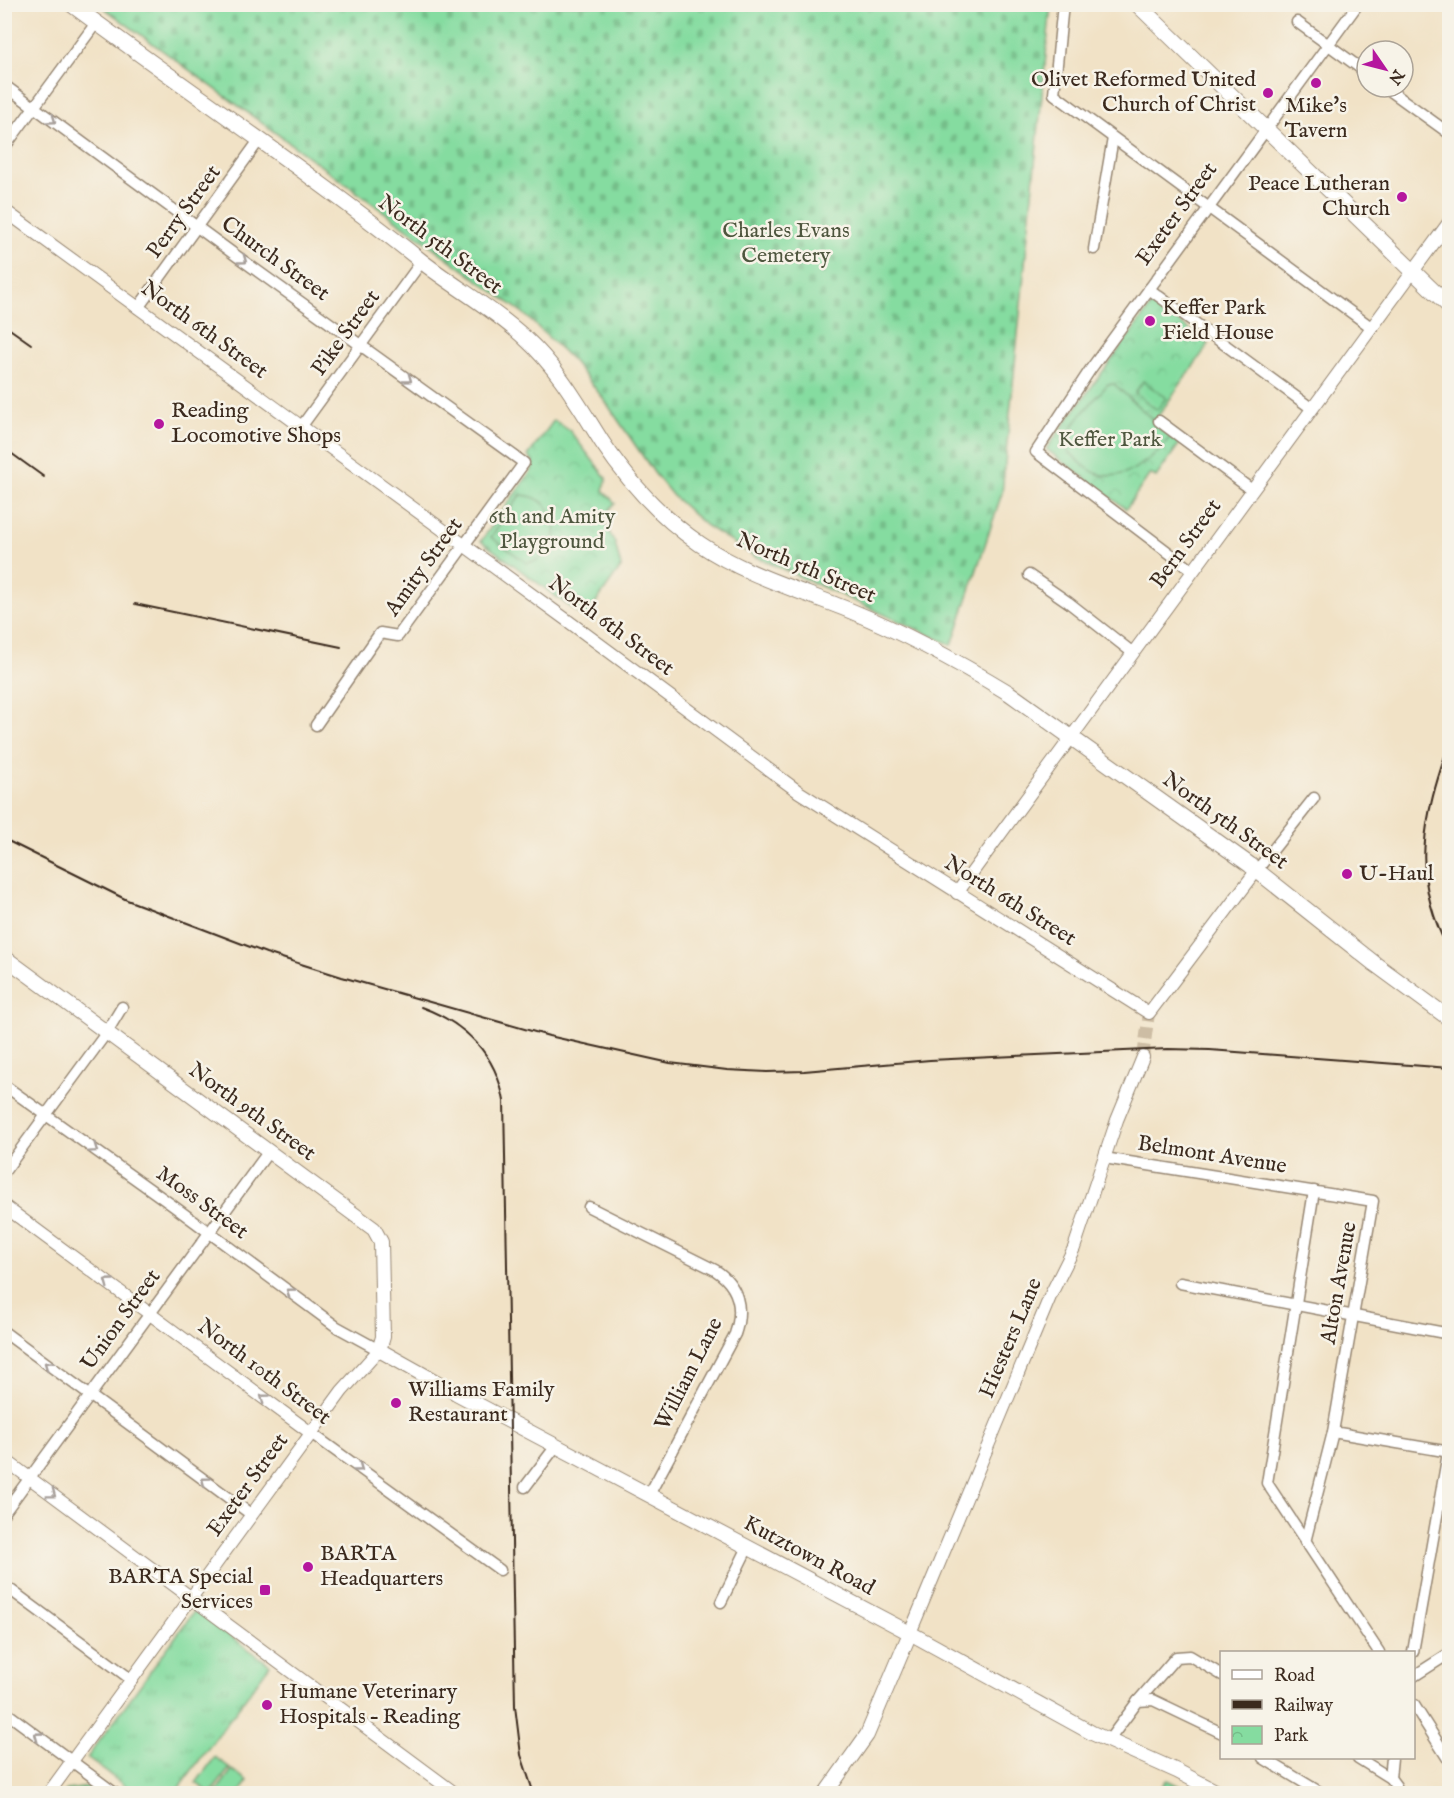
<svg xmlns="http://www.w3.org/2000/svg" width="1454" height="1798" font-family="'IM FELL English',serif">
	<defs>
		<pattern id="grass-tufts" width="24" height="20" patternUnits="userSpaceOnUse" patternTransform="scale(1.5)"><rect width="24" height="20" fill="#85dca0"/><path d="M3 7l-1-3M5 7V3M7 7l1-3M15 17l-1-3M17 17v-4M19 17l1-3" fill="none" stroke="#74bd89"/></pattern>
		<pattern id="cemetery-stones" width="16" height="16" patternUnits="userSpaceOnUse" patternTransform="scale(1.5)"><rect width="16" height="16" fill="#85dca0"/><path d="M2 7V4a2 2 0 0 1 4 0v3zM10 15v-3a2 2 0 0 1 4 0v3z" fill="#74bd89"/></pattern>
		<pattern id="park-crowns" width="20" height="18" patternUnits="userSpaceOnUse" patternTransform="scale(1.5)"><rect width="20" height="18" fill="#85dca0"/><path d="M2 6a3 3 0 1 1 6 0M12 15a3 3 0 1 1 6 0" fill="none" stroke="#74bd89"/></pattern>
	</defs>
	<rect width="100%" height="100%" fill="#f7f3e8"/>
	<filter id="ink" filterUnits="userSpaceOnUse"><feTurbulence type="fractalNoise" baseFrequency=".0167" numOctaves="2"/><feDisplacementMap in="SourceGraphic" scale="12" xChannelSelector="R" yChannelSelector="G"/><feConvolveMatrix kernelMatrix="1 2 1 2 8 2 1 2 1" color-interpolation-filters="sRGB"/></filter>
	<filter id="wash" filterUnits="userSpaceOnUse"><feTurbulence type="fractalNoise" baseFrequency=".008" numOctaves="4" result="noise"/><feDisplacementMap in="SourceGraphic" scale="24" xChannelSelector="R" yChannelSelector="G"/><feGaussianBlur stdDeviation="1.35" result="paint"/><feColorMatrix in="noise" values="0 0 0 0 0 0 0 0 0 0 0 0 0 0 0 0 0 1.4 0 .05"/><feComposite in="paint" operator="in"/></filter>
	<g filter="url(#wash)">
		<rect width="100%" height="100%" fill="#f1e2c6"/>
		<polygon fill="url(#grass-tufts)" stroke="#60835f" stroke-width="1.5" points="195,1610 270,1665 175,1793 135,1793 87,1758"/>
		<g fill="url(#cemetery-stones)" stroke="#60835f" stroke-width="1.5">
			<polygon points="100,5 1051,5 1002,493 952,645 754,556 705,525 673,496 655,474 603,398 572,360 523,313"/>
			<polygon points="1167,1780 1193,1793 1157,1793"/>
		</g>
		<g fill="url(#park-crowns)" stroke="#60835f" stroke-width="1.5">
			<polygon points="1153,303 1209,344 1153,423 1180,443 1156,477 1150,474 1126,509 1046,449"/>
			<polygon points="554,420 570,431 607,479 603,490 615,503 602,519 615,543 621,567 585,618 481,541 532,470 533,461 528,456"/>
		</g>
		<g fill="#85dca0" stroke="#60835f" stroke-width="1.5">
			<polygon points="1143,381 1166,398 1157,410 1135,393"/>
			<path d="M1108,384H1114L1154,421L1153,423L1171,436C1156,456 1126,483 1098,474C1084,469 1072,454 1062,444L1079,417Z"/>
			<path d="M520,495C564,496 568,555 527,563L491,537Z"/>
			<polygon points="215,1757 230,1768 211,1793 196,1783"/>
			<polygon points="232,1770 248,1781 239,1793 215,1793"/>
			<polygon points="90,1787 99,1793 64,1793 67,1790"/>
		</g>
	</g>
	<g filter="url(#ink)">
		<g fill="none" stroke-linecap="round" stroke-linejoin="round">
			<polyline stroke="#cdbda4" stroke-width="12" stroke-dasharray="12 6" stroke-linecap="butt" points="1143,1057 1149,1013"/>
			<defs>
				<g id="minor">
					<polyline points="1063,4 1054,94 1371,327"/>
					<polyline points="1297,22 1367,73"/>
					<polyline points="4,85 238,257 524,463 398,636 380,633 316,725"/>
					<polyline points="1385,87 1450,134"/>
					<polyline points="4,148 96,23"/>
					<polyline points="1094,249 1113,138"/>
					<polyline points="1149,289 1311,408"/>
					<polyline points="138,308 260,139"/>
					<polyline points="1159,421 1252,490"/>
					<polyline points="301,427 422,261"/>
					<polyline points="1193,571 1036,452 1090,370 1358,4"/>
					<polyline points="1029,575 1068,602 1133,653"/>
					<polyline points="1257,870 1314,798"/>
					<polyline points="4,1085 172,1205 337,1327 379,1350"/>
					<polyline points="1104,1158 1373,1201 1333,1432 1305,1542"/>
					<polyline points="4,1172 107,1032 122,1007"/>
					<polyline points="1314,1191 1267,1483 1379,1652"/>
					<path d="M589,1207L715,1270C738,1285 744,1308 735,1334L649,1495"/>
					<polyline points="1180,1283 1450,1334"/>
					<polyline points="4,1332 252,1515"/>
					<polyline points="1333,1432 1450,1452"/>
					<polyline points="311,1433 500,1570"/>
					<polyline points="525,1487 556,1446"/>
					<polyline points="4,1513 269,1151"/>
					<polyline points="4,1585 132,1680"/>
					<polyline points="721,1602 748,1547"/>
					<polyline points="1413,1652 1450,1442"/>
					<polyline points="1414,1676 1450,1653"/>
					<polyline points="1138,1701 1176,1657 1190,1656 1222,1675"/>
					<polyline points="1414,1705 1450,1762"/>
					<polyline points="4,1711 116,1794"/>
					<polyline points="1109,1740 1138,1701 1153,1700 1222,1733"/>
					<polyline points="1263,1758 1323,1794"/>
					<polyline points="1358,1758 1390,1778 1396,1786 1395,1794"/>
					<polyline points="1390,1778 1392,1758"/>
				</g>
				<g id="tertiary">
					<polyline points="1444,4 1450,9"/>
					<polyline points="4,210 564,618 799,792 1149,1013 1257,870"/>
					<polyline points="957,893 1450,221"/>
					<polyline points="4,1206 311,1433"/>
					<polyline points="4,1459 456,1794"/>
					<polyline points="910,1633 1052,1292 1074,1248 1117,1120 1143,1057"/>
					<polyline points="48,1794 342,1391 379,1350"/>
				</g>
				<g id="secondary">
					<polyline points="4,957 374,1229 381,1242 383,1337 379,1350 456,1393 910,1633 1092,1733 1177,1771 1221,1794"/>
					<polyline points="825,1794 867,1735 910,1633"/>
				</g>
				<g id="primary">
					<path d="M71,4C187,90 307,170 420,260C454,287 493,308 525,338C558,368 578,404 602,442C628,481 662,518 700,544C747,576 800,590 851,611C907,634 958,662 1009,693L1250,865L1375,964L1450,1019"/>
					<polyline points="1137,4 1450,307"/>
				</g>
			</defs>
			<use href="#minor" stroke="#968672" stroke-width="13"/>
			<use href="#tertiary" stroke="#968672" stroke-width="14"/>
			<use href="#secondary" stroke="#968672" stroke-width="16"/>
			<use href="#primary" stroke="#968672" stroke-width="17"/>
			<use href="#minor" stroke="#fff" stroke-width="10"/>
			<use href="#tertiary" stroke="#fff" stroke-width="12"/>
			<use href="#secondary" stroke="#fff" stroke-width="14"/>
			<use href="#primary" stroke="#fff" stroke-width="15"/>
			<g stroke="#3b2a1e" stroke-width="2">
				<polyline points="4,325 31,344"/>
				<polyline points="4,448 44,477"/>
				<polyline points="135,604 341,647"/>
				<path d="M1450,741C1423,820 1409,875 1450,953"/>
				<polyline points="4,839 127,900 266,953 342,977 549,1036 670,1063 727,1070 767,1072 804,1071 930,1060 1168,1049 1210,1050 1450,1068"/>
				<path d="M421,1007C465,1023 496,1054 504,1101L515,1706L521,1755L534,1794"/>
			</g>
		</g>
		<defs><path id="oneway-chevron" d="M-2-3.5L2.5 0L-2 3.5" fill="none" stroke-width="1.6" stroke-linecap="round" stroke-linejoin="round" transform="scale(1.5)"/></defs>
		<g stroke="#a79f9a">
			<use href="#oneway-chevron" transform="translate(52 120) rotate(36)"/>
			<use href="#oneway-chevron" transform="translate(243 260) rotate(36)"/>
			<use href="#oneway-chevron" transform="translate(408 379) rotate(36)"/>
			<use href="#oneway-chevron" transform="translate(94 1149) rotate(35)"/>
			<use href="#oneway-chevron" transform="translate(108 1282) rotate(-144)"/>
			<use href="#oneway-chevron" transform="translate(290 1292) rotate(-143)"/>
			<use href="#oneway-chevron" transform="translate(48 1365) rotate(-144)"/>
			<use href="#oneway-chevron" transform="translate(264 1398) rotate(-143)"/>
			<use href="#oneway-chevron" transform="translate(359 1468) rotate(36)"/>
			<use href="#oneway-chevron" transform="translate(205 1481) rotate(-143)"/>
			<use href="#oneway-chevron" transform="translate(52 1494) rotate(37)"/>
			<use href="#oneway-chevron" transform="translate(38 1736) rotate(-144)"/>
		</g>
	</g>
	<g fill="#b5179e" stroke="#f7f3e8" stroke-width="2">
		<circle cx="1316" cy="83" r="6"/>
		<circle cx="1268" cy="93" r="6"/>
		<circle cx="1402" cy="197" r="6"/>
		<circle cx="1150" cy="321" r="6"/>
		<circle cx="159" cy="424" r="6"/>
		<circle cx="1347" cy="874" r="6"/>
		<circle cx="396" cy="1403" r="6"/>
		<circle cx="308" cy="1567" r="6"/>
		<rect x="259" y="1584" width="12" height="12" rx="3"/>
		<circle cx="267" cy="1705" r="6"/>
	</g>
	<g text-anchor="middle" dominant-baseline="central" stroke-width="5" stroke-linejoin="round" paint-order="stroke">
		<g font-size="22" fill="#3b2a1e" stroke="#f7f3e8" text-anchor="start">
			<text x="1256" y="80" text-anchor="end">Olivet Reformed United<tspan x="1256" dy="25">Church of Christ</tspan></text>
			<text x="1316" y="106" text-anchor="middle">Mike's<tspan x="1316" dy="25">Tavern</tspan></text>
			<text x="1390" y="184" text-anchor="end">Peace Lutheran<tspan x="1390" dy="25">Church</tspan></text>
			<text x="1162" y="308">Keffer Park<tspan x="1162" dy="25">Field House</tspan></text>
			<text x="171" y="411">Reading<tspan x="171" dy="25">Locomotive Shops</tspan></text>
			<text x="1359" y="874">U-Haul</text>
			<text x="408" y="1390">Williams Family<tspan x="408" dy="25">Restaurant</tspan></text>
			<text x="320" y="1554">BARTA<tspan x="320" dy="25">Headquarters</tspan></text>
			<text x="253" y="1577" text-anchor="end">BARTA Special<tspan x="253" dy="25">Services</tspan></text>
			<text x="279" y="1692">Humane Veterinary<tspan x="279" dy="25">Hospitals – Reading</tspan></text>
		</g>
		<g font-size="22" fill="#3b2a1e" stroke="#f7f3e8">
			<text transform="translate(184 212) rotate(-54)">Perry Street</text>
			<text transform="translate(1177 214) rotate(-54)">Exeter Street</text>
			<text transform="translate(440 245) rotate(37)">North 5th Street</text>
			<text transform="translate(275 259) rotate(36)">Church Street</text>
			<text transform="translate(204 330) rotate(36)">North 6th Street</text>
			<text transform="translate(346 333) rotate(-54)">Pike Street</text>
			<text transform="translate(1186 544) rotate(-54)">Bern Street</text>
			<text transform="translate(424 567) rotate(-54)">Amity Street</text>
			<text transform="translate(806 568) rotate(23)">North 5th Street</text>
			<text transform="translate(611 626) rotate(37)">North 6th Street</text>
			<text transform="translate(1225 821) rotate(36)">North 5th Street</text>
			<text transform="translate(1010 901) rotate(32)">North 6th Street</text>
			<text transform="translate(252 1112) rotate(36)">North 9th Street</text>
			<text transform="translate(1212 1155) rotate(9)">Belmont Avenue</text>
			<text transform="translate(202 1203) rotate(36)">Moss Street</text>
			<text transform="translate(1339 1283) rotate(-80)">Alton Avenue</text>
			<text transform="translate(121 1320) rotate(-54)">Union Street</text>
			<text transform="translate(1011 1338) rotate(-67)">Hiesters Lane</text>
			<text transform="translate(264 1372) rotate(37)">North 10th Street</text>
			<text transform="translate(689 1374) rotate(-63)">William Lane</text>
			<text transform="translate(248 1485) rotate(-54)">Exeter Street</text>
			<text transform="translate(809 1556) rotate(28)">Kutztown Road</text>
		</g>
		<g font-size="22" fill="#4e563e" stroke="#f7f3e8">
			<text x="786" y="231">Charles Evans<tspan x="786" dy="25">Cemetery</tspan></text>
			<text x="1110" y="440">Keffer Park</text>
			<text x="552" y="517">6th and Amity<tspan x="552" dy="25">Playground</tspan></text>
		</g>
	</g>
	<rect width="1454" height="1798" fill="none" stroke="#f7f3e8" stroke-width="24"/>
	<rect x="1220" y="1651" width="195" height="108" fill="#f7f3e8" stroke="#aca397" stroke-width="1.5"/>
	<rect x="1232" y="1670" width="30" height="9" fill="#ffffff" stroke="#aca397" stroke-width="1.5"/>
	<text x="1274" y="1681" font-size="18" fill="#3b2a1e">Road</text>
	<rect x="1232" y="1700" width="30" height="9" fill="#3b2a1e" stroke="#aca397" stroke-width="1.5"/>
	<text x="1274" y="1711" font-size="18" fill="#3b2a1e">Railway</text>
	<rect x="1232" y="1726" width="30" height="18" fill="url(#park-crowns)" stroke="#aca397" stroke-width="1.5"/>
	<text x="1274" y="1741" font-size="18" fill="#3b2a1e">Park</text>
	<g transform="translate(1385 69) rotate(125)"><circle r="28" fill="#f7f3e8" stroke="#aca397" stroke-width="1.5"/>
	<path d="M0-4.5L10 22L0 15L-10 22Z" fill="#b5179e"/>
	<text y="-9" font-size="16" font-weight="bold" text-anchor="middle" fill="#3b2a1e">N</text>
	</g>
</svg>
